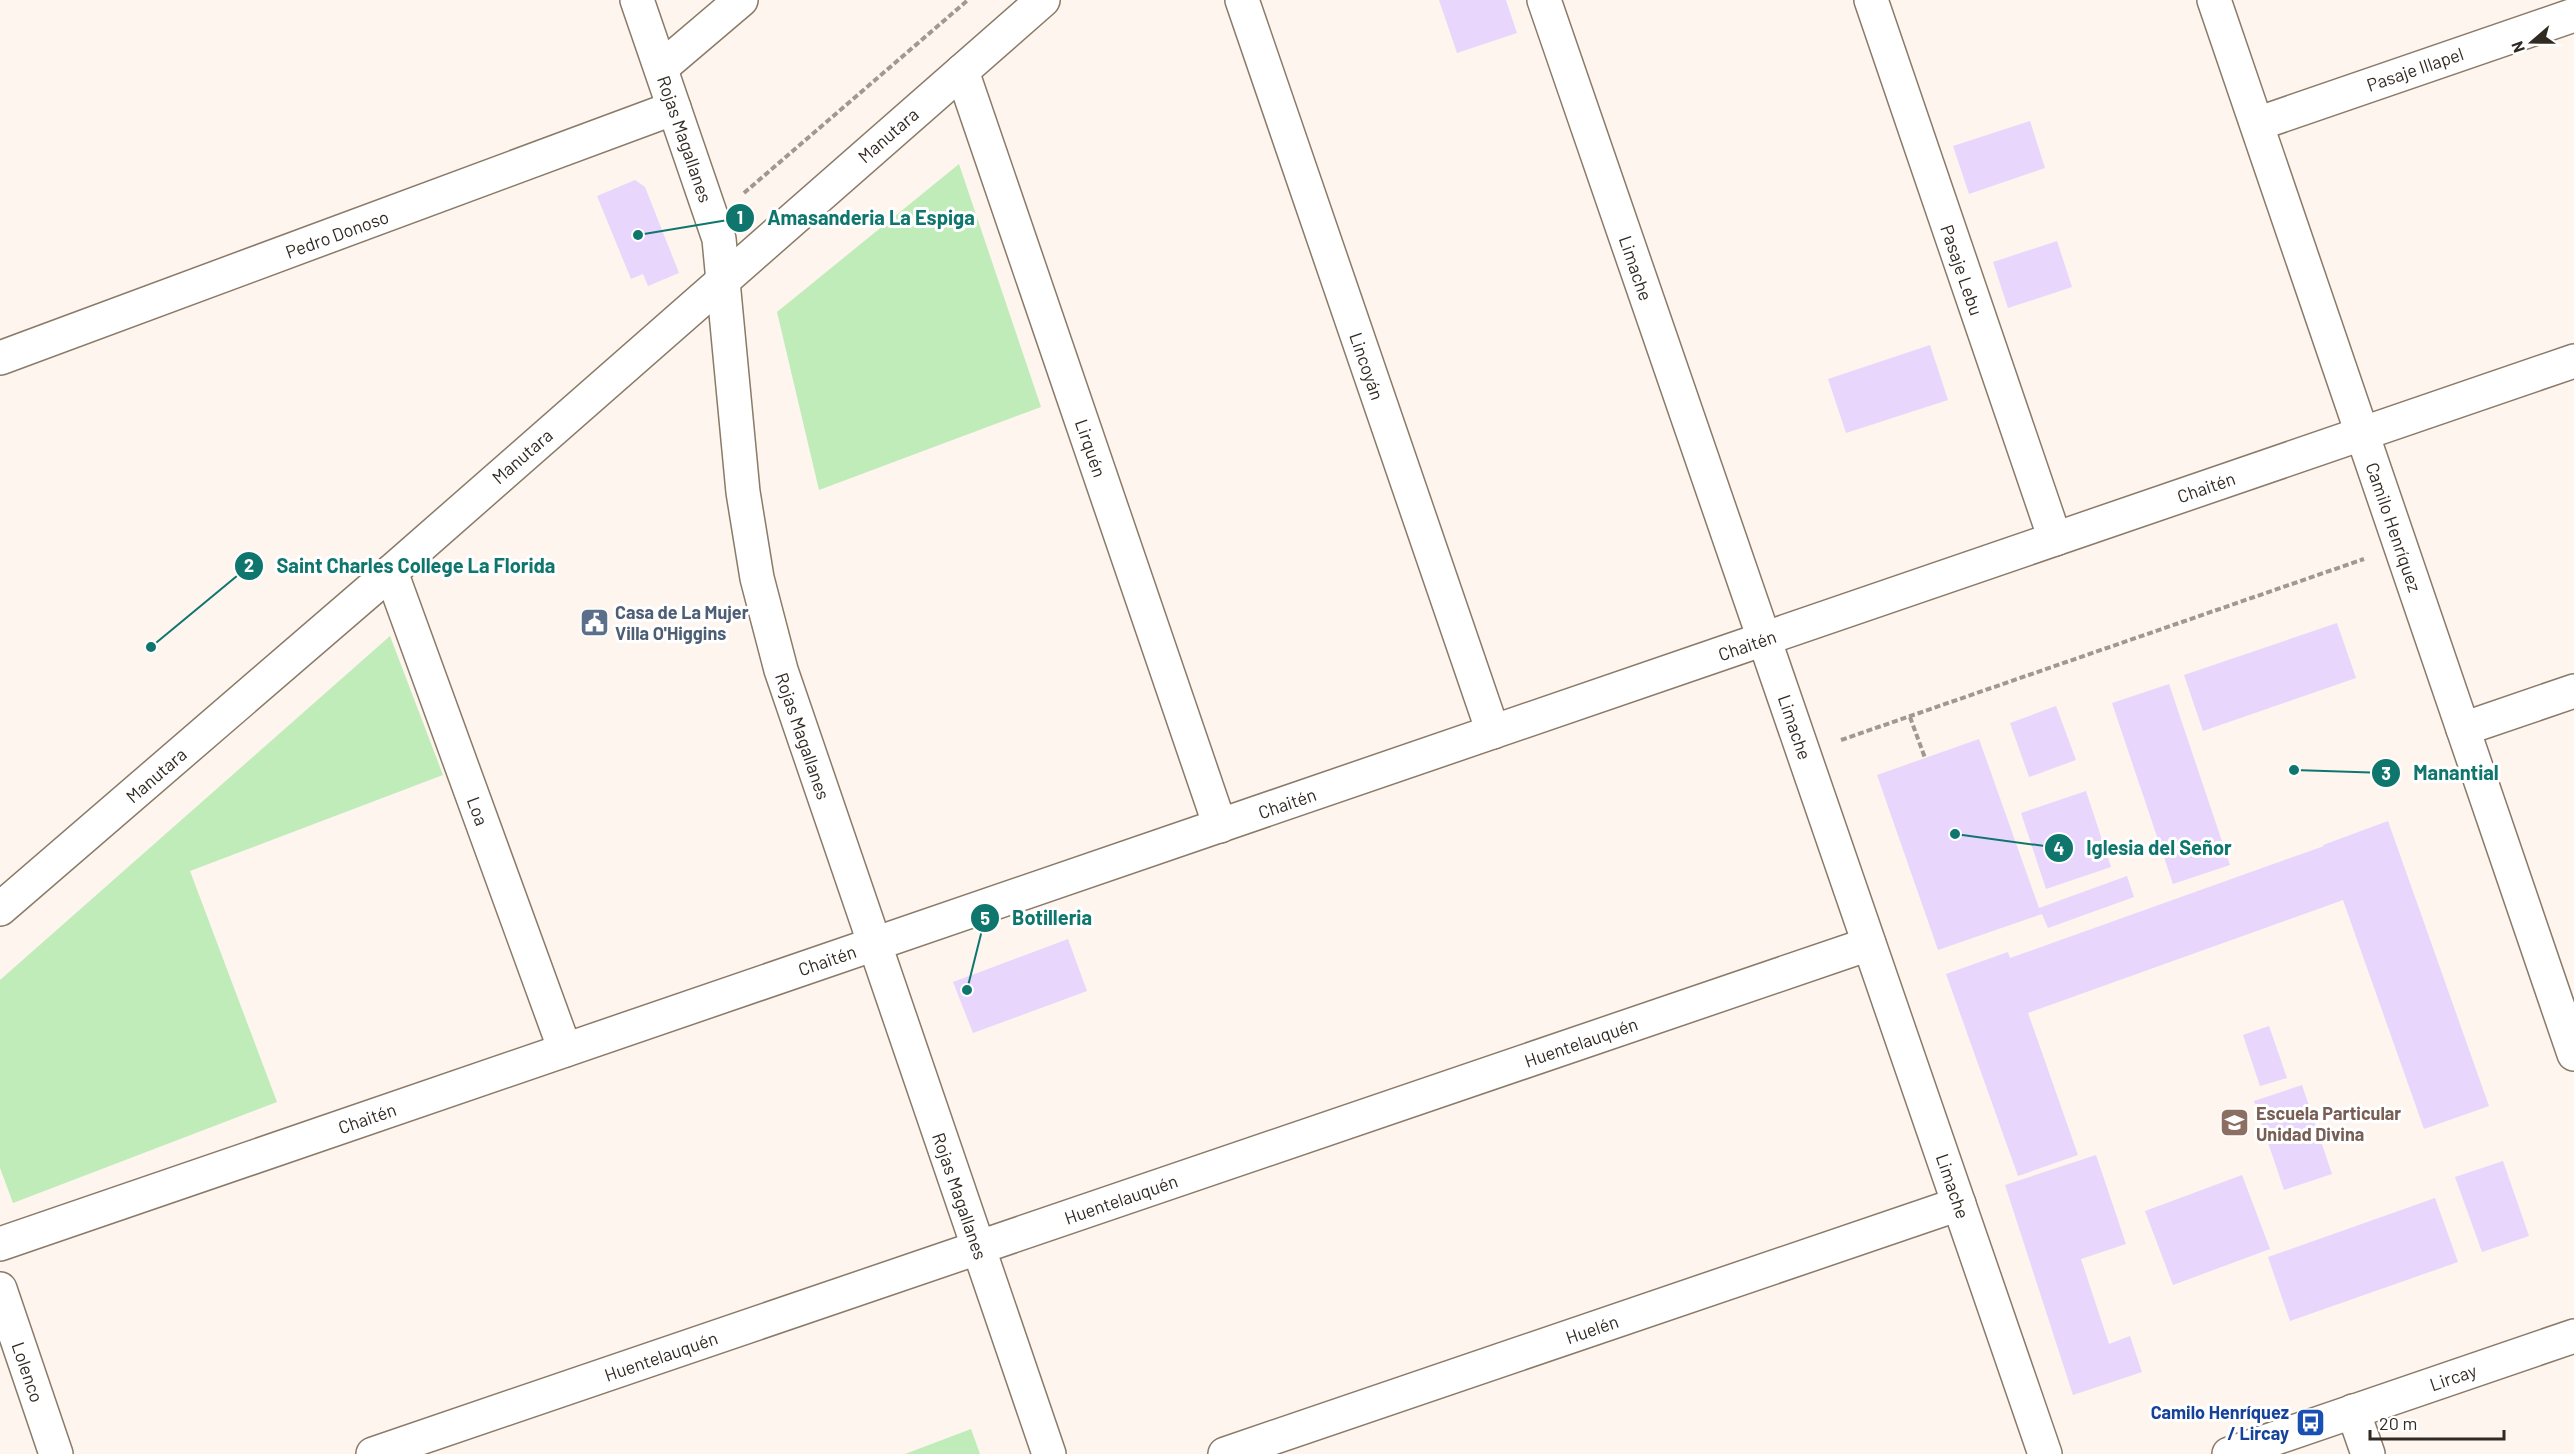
<svg xmlns="http://www.w3.org/2000/svg" width="2574" height="1454" font-family="Barlow,sans-serif">
	<rect width="100%" height="100%" fill="#fdf5ee"/>
	<g fill="#c0ecba">
		<polygon points="959,164 1041,407 819,490 777,312"/>
		<polygon points="390,636 443,775 190,871 277,1102 13,1203 0,1168 0,980"/>
		<polygon points="971,1429 980,1454 905,1454"/>
	</g>
	<g fill="#e9d6fc">
		<polygon points="1439,0 1506,0 1517,33 1457,53"/>
		<polygon points="2030,121 2045,168 1969,194 1953,146"/>
		<polygon points="635,180 645,187 679,273 648,286 643,274 631,279 597,196"/>
		<polygon points="2057,241 2072,287 2008,308 1993,262"/>
		<polygon points="1930,345 1948,400 1846,433 1828,379"/>
		<polygon points="2337,623 2356,678 2203,731 2184,675"/>
		<polygon points="2169,684 2230,865 2173,884 2112,703"/>
		<polygon points="2056,706 2076,760 2029,777 2010,723"/>
		<polygon points="1979,739 2039,908 2127,876 2134,897 2048,928 2042,914 1938,950 1877,775"/>
		<polygon points="2086,791 2111,867 2046,889 2021,813"/>
		<polygon points="2388,821 2489,1106 2424,1129 2343,900 2028,1013 2078,1155 2018,1176 1946,974 2008,952 2010,958 2324,846 2323,845"/>
		<polygon points="1068,939 1087,991 973,1033 953,982"/>
		<polygon points="2269,1026 2287,1078 2260,1086 2243,1035"/>
		<polygon points="2302,1085 2332,1174 2284,1190 2254,1101"/>
		<polygon points="2096,1155 2126,1244 2081,1259 2109,1344 2130,1336 2142,1372 2073,1395 2005,1185"/>
		<polygon points="2503,1161 2529,1236 2482,1252 2455,1177"/>
		<polygon points="2242,1175 2270,1249 2173,1285 2145,1211"/>
		<polygon points="2435,1198 2458,1262 2290,1321 2268,1257"/>
	</g>
	<g fill="none" stroke-linecap="round" stroke-linejoin="round">
		<defs>
			<g id="minor">
				<polyline points="1242,0 1493,732"/>
				<polyline points="1544,0 2045,1454"/>
				<polyline points="1871,0 2055,539"/>
				<polyline points="2214,0 2574,1054"/>
				<polyline points="661,68 741,0"/>
				<polyline points="962,71 1220,826"/>
				<polyline points="2257,124 2574,15"/>
				<polyline points="0,358 674,108"/>
				<polyline points="391,572 565,1050"/>
				<polyline points="2463,729 2574,691"/>
				<polyline points="0,1244 2574,361"/>
				<polyline points="0,1289 56,1454"/>
				<polyline points="2353,1411 2368,1454"/>
				<polyline points="373,1454 1869,944"/>
				<polyline points="1225,1454 1959,1204"/>
				<polyline points="2229,1454 2574,1336"/>
			</g>
			<g id="secondary">
				<polyline points="637,0 719,239 743,492 757,578 781,670 1049,1454"/>
				<polyline points="0,909 391,572 1043,0"/>
			</g>
		</defs>
		<use href="#minor" stroke="#8a7a68" stroke-width="36"/>
		<use href="#secondary" stroke="#8a7a68" stroke-width="36"/>
		<g stroke="#a09992" stroke-width="4" stroke-dasharray="6 3" stroke-linecap="butt">
			<polyline points="744,193 968,0"/>
			<polyline points="1910,717 1925,758"/>
			<polyline points="1841,740 2364,559"/>
		</g>
		<use href="#minor" stroke="#fff" stroke-width="33"/>
		<use href="#secondary" stroke="#fff" stroke-width="33"/>
	</g>
	<defs>
		<symbol id="civic-square" viewBox="-11 -11 22 22"><rect x="-9" y="-9" width="18" height="18" rx="4" fill="#5c6f8a" stroke="#fff"/><path d="M-.6-6.5H3V-4.5H.6V-3L4-1V1h2V6H-6V1h2V-1L-.6-3ZM-1.2 2.5V6h2.4V2.5Z" fill="#fff"/></symbol>
		<symbol id="school-square" viewBox="-11 -11 22 22"><rect x="-9" y="-9" width="18" height="18" rx="4" fill="#8d6e63" stroke="#fff"/><path d="M0-5L7-2L0 1L-7-2ZM-4 1L0 2.5L4 1V4Q0 6-4 4Z" fill="#fff"/></symbol>
		<symbol id="bus-square" viewBox="-11 -11 22 22"><rect x="-9" y="-9" width="18" height="18" rx="4" fill="#1a4fb4" stroke="#fff"/><path d="M-5-6H5V4H4V6H2V4H-2V6H-4V4H-5ZM-3.5-4V0h7V-4ZM-3.5 1.2v1.5H-2V1.2ZM2 1.2v1.5H3.5V1.2Z" fill="#fff"/></symbol>
	</defs>
	<g fill-rule="evenodd">
		<use href="#civic-square" x="578" y="606" width="33" height="33"/>
		<use href="#school-square" x="2218" y="1106" width="33" height="33"/>
		<use href="#bus-square" x="2294" y="1406" width="33" height="33"/>
	</g>
	<g text-anchor="middle" dominant-baseline="central" stroke-width="6" stroke-linejoin="round" paint-order="stroke">
		<g font-size="18" fill="#312a23" stroke="#fff">
			<text transform="translate(2415 69) rotate(-19)">Pasaje Illapel</text>
			<text transform="translate(888 135) rotate(-41)">Manutara</text>
			<text transform="translate(685 139) rotate(71)">Rojas Magallanes</text>
			<text transform="translate(337 234) rotate(-20)">Pedro Donoso</text>
			<text transform="translate(1636 268) rotate(71)">Limache</text>
			<text transform="translate(1962 270) rotate(71)">Pasaje Lebu</text>
			<text transform="translate(1367 366) rotate(71)">Lincoyán</text>
			<text transform="translate(1091 448) rotate(71)">Lirquén</text>
			<text transform="translate(522 456) rotate(-41)">Manutara</text>
			<text transform="translate(2206 487) rotate(-19)">Chaitén</text>
			<text transform="translate(2394 527) rotate(71)">Camilo Henríquez</text>
			<text transform="translate(1747 645) rotate(-19)">Chaitén</text>
			<text transform="translate(1795 727) rotate(71)">Limache</text>
			<text transform="translate(803 736) rotate(71)">Rojas Magallanes</text>
			<text transform="translate(156 775) rotate(-41)">Manutara</text>
			<text transform="translate(1287 803) rotate(-19)">Chaitén</text>
			<text transform="translate(478 811) rotate(70)">Loa</text>
			<text transform="translate(827 960) rotate(-19)">Chaitén</text>
			<text transform="translate(1581 1042) rotate(-19)">Huentelauquén</text>
			<text transform="translate(367 1118) rotate(-19)">Chaitén</text>
			<text transform="translate(1953 1186) rotate(71)">Limache</text>
			<text transform="translate(960 1196) rotate(71)">Rojas Magallanes</text>
			<text transform="translate(1121 1199) rotate(-19)">Huentelauquén</text>
			<text transform="translate(1592 1329) rotate(-19)">Huelén</text>
			<text transform="translate(661 1356) rotate(-19)">Huentelauquén</text>
			<text transform="translate(28 1372) rotate(71)">Lolenco</text>
			<text transform="translate(2453 1377) rotate(-19)">Lircay</text>
		</g>
		<g font-size="18" font-weight="bold" fill="#4e5e75" stroke="#fff" text-anchor="start">
			<text x="615" y="612">Casa de La Mujer<tspan x="615" dy="21">Villa O'Higgins</tspan></text>
		</g>
		<g font-size="18" font-weight="bold" fill="#785e54" stroke="#fff" text-anchor="start">
			<text x="2256" y="1113">Escuela Particular<tspan x="2256" dy="21">Unidad Divina</tspan></text>
		</g>
		<g font-size="18" font-weight="bold" fill="#164399" stroke="#fff" text-anchor="end">
			<text x="2289" y="1412">Camilo Henríquez<tspan x="2289" dy="21">/ Lircay</tspan></text>
		</g>
	</g>
	<path fill="none" stroke="#0f766e" stroke-width="2" d="M638 235L740 218M151 647L249 566M2294 770L2386 773M1955 834L2059 848M967 990L985 918"/>
	<g fill="#0f766e" stroke="#fff" stroke-width="2">
		<circle cx="638" cy="235" r="6"/>
		<circle cx="151" cy="647" r="6"/>
		<circle cx="2294" cy="770" r="6"/>
		<circle cx="1955" cy="834" r="6"/>
		<circle cx="967" cy="990" r="6"/>
		<circle cx="740" cy="218" r="15"/>
		<circle cx="249" cy="566" r="15"/>
		<circle cx="2386" cy="773" r="15"/>
		<circle cx="2059" cy="848" r="15"/>
		<circle cx="985" cy="918" r="15"/>
	</g>
	<g font-size="18" text-anchor="middle" font-weight="bold" fill="#fff">
		<text x="740" y="224">1</text>
		<text x="249" y="572">2</text>
		<text x="2386" y="780">3</text>
		<text x="2059" y="855">4</text>
		<text x="985" y="925">5</text>
	</g>
	<g font-size="20" text-anchor="middle" font-weight="bold" fill="#0f766e" stroke="#fff" stroke-width="6" stroke-linejoin="round" paint-order="stroke">
		<text x="871" y="225">Amasanderia La Espiga</text>
		<text x="416" y="573">Saint Charles College La Florida</text>
		<text x="2456" y="780">Manantial</text>
		<text x="2159" y="855">Iglesia del Señor</text>
		<text x="1052" y="925">Botilleria</text>
	</g>
	<g transform="translate(2532 42) rotate(250)" stroke="#ffffff" stroke-width="4.5" paint-order="stroke">
	<path d="M0-4.5L10 22L0 15L-10 22Z" fill="#312a23"/>
	<text y="-9" font-size="16" font-weight="bold" text-anchor="middle" fill="#312a23">N</text>
	</g>
	<path d="M2370 1430v9h134v-9" fill="none" stroke="#312a23" stroke-width="3"/>
	<text x="2379" y="1430" font-size="18" fill="#312a23" stroke="#ffffff" stroke-width="4.5" paint-order="stroke">20 m</text>
</svg>
